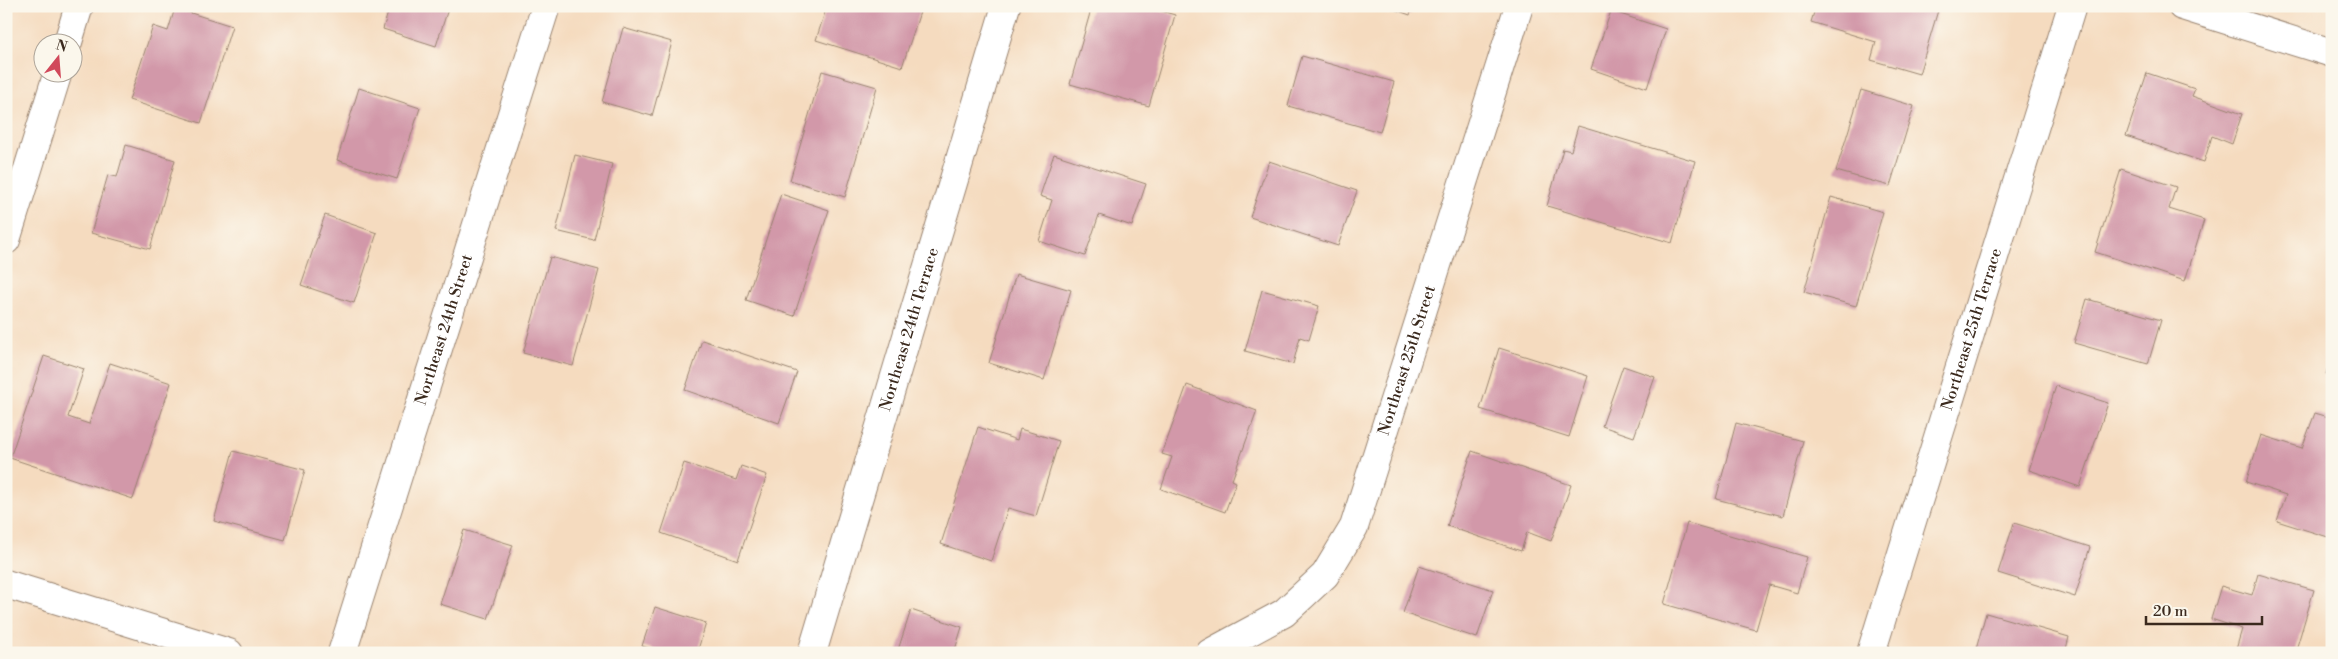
<svg xmlns="http://www.w3.org/2000/svg" width="2338" height="659" font-family="'Libre Bodoni',serif">
	<rect width="100%" height="100%" fill="#fbf7ec"/>
	<filter id="ink" filterUnits="userSpaceOnUse"><feTurbulence type="fractalNoise" baseFrequency=".02" numOctaves="2"/><feDisplacementMap in="SourceGraphic" scale="10" xChannelSelector="R" yChannelSelector="G"/><feConvolveMatrix kernelMatrix="1 2 1 2 8 2 1 2 1" color-interpolation-filters="sRGB"/></filter>
	<filter id="wash" filterUnits="userSpaceOnUse"><feTurbulence type="fractalNoise" baseFrequency=".0096" numOctaves="4" result="noise"/><feDisplacementMap in="SourceGraphic" scale="20" xChannelSelector="R" yChannelSelector="G"/><feGaussianBlur stdDeviation="1.12" result="paint"/><feColorMatrix in="noise" values="0 0 0 0 0 0 0 0 0 0 0 0 0 0 0 0 0 1.4 0 .05"/><feComposite in="paint" operator="in"/></filter>
	<g filter="url(#wash)">
		<rect width="100%" height="100%" fill="#f5dbbf"/>
		<g id="blocks">
			<g fill="#d298a9">
				<polygon points="390,6 449,6 436,46 383,29"/>
				<polygon points="827,6 922,6 902,67 816,40"/>
				<polygon points="1092,6 1151,6 1151,8 1175,15 1149,106 1070,84"/>
				<polygon points="1385,6 1413,6 1410,15"/>
				<polygon points="1816,6 1939,7 1919,74 1871,60 1876,42 1811,22"/>
				<polygon points="175,8 232,26 201,123 129,100 153,26 168,31"/>
				<polygon points="1611,11 1666,29 1647,88 1591,69"/>
				<polygon points="623,28 672,42 652,116 602,102"/>
				<polygon points="1302,56 1394,82 1380,132 1288,106"/>
				<polygon points="822,71 877,87 845,197 790,180"/>
				<polygon points="2147,73 2195,89 2192,96 2242,114 2232,144 2212,136 2204,162 2126,136"/>
				<polygon points="359,88 420,108 397,179 337,160"/>
				<polygon points="1861,90 1914,106 1890,186 1836,171"/>
				<polygon points="1578,126 1695,161 1672,243 1547,206 1563,149 1571,151"/>
				<polygon points="126,145 175,160 150,249 91,233 108,175 117,177"/>
				<polygon points="1054,154 1146,184 1132,226 1099,215 1085,256 1039,241 1052,200 1040,196"/>
				<polygon points="575,155 612,164 594,240 556,231"/>
				<polygon points="1269,161 1357,191 1338,246 1250,217"/>
				<polygon points="2121,169 2176,187 2169,209 2204,220 2185,281 2095,252"/>
				<polygon points="781,194 829,210 794,316 746,300"/>
				<polygon points="1831,197 1883,212 1856,306 1804,292"/>
				<polygon points="325,215 377,233 354,303 301,285"/>
				<polygon points="550,257 599,270 573,366 523,353"/>
				<polygon points="1016,274 1071,290 1044,380 989,363"/>
				<polygon points="1262,290 1319,306 1309,340 1300,337 1293,364 1245,351"/>
				<polygon points="2087,299 2161,320 2148,364 2074,343"/>
				<polygon points="702,340 797,372 779,423 685,390"/>
				<polygon points="1499,348 1588,376 1569,437 1480,409"/>
				<polygon points="2331,355 2332,355 2332,375 2326,374"/>
				<polygon points="44,356 84,369 68,417 89,424 110,363 171,383 133,499 10,458"/>
				<polygon points="1623,366 1655,377 1634,437 1602,426"/>
				<polygon points="1187,385 1257,411 1232,480 1236,482 1225,512 1161,489 1172,457 1162,454"/>
				<polygon points="2056,386 2108,403 2080,487 2029,470"/>
				<polygon points="2315,413 2332,418 2332,525 2328,537 2277,521 2286,495 2246,482 2261,435 2302,448"/>
				<polygon points="1736,423 1803,441 1783,516 1716,499"/>
				<polygon points="978,427 1017,440 1020,429 1059,441 1036,516 1008,508 991,561 941,544"/>
				<polygon points="233,451 305,470 285,540 214,521"/>
				<polygon points="1472,451 1571,485 1551,541 1527,532 1521,551 1447,526"/>
				<polygon points="684,463 736,480 741,466 767,475 738,560 661,533"/>
				<polygon points="1687,523 1807,557 1797,593 1769,585 1756,630 1664,604"/>
				<polygon points="2014,523 2090,547 2075,597 1998,573"/>
				<polygon points="464,530 513,545 488,619 440,604"/>
				<polygon points="1419,566 1493,590 1477,638 1403,613"/>
				<polygon points="2258,574 2314,590 2295,653 2235,653 2242,629 2211,619 2221,586 2252,595"/>
				<polygon points="655,607 706,623 697,653 665,653 642,646"/>
				<polygon points="911,610 962,627 954,653 897,653"/>
				<polygon points="1986,613 2069,637 2065,653 1975,653"/>
			</g>
		</g>
	</g>
	<g filter="url(#ink)">
		<use href="#blocks" fill-opacity="0" stroke="#98826e" stroke-width="1"/>
		<g fill="none" stroke-linecap="round" stroke-linejoin="round">
			<defs>
				<g id="minor">
					<polyline points="2182,6 2332,53"/>
					<polyline points="68,42 79,6"/>
					<polyline points="6,240 58,72"/>
					<path id="s1" d="M342,653L546,6"/>
					<path id="s2" d="M812,653L1006,6"/>
					<path id="s3" d="M1210,653L1284,613L1325,575L1354,527L1519,6"/>
					<path id="s4" d="M1871,653L2072,6"/>
				</g>
				<polyline id="tertiary" points="6,584 229,653"/>
			</defs>
			<use href="#minor" stroke="#98826e" stroke-width="30"/>
			<use href="#tertiary" stroke="#98826e" stroke-width="30"/>
			<use href="#minor" stroke="#fff" stroke-width="28"/>
			<use href="#tertiary" stroke="#fff" stroke-width="28"/>
		</g>
	</g>
	<g text-anchor="middle" dominant-baseline="central" stroke-width="4" stroke-linejoin="round" paint-order="stroke">
		<g font-size="16" fill="#3b2a1e" stroke="#fbf7ec">
			<text stroke="none"><textPath href="#s1" startOffset="339">Northeast 24th Street</textPath></text>
			<text stroke="none"><textPath href="#s2" startOffset="338">Northeast 24th Terrace</textPath></text>
			<text stroke="none"><textPath href="#s4" startOffset="339">Northeast 25th Terrace</textPath></text>
			<text stroke="none"><textPath href="#s3" startOffset="371">Northeast 25th Street</textPath></text>
		</g>
	</g>
	<rect width="2338" height="659" fill="none" stroke="#fbf7ec" stroke-width="25"/>
	<g transform="translate(58 58) rotate(17)"><circle r="24" fill="#fbf7ec" stroke="#aea59a"/>
	<path d="M0-4L9 19L0 12L-9 19Z" fill="#d1495b"/>
	<text y="-8" font-size="14" font-weight="bold" text-anchor="middle" fill="#3b2a1e">N</text>
	</g>
	<path d="M2146 616v8h116v-8" fill="none" stroke="#3b2a1e" stroke-width="2.5"/>
	<text x="2153" y="616" font-size="15" fill="#3b2a1e" stroke="#fbf7ec" stroke-width="4" paint-order="stroke">20 m</text>
</svg>
